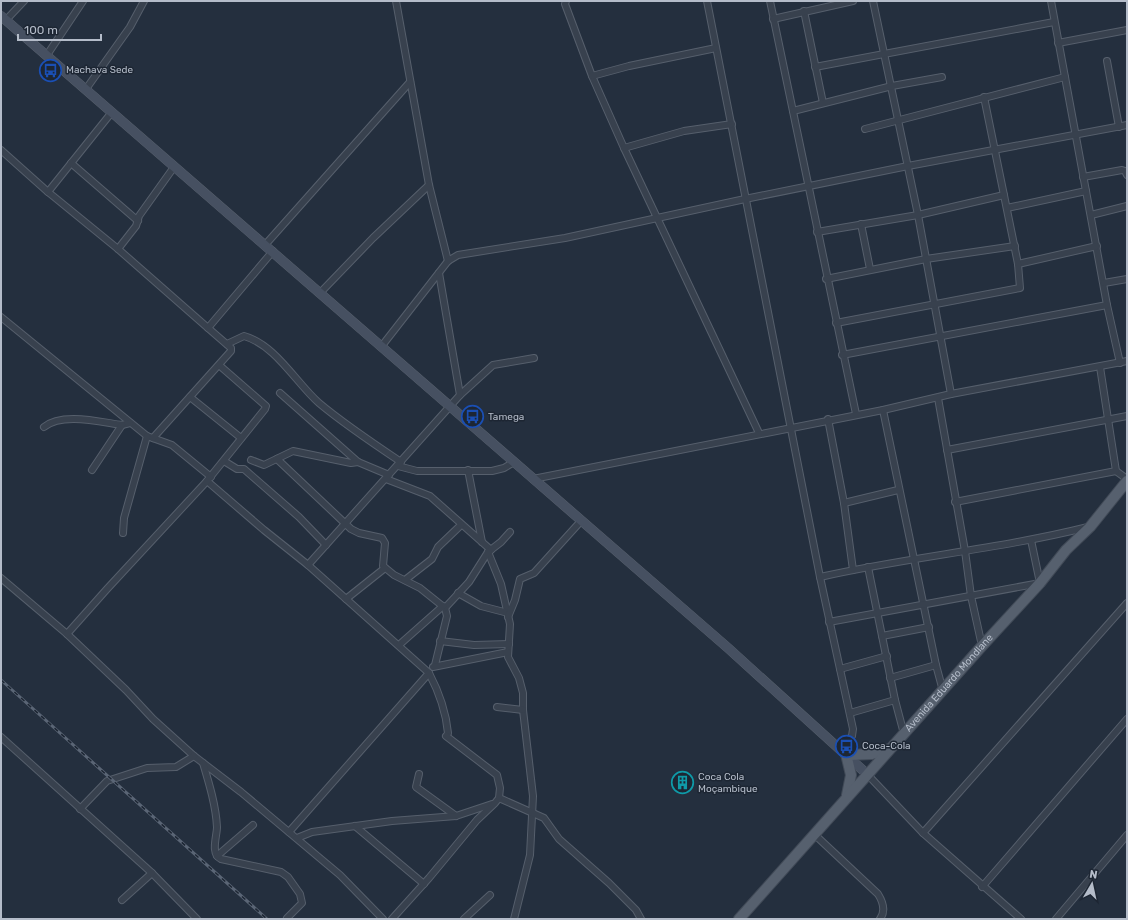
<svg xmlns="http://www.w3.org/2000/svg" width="1128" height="920" font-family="Rubik,sans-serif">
	<rect width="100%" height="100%" fill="#242f3e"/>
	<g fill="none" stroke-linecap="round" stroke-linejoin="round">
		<defs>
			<g id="minor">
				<polyline points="396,1 429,185 448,261"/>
				<polyline points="566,1 565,4 592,76 624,148 759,433"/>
				<polyline points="707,1 820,577 853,729 852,736 840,748"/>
				<polyline points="770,1 856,414"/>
				<polyline points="873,1 918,215 951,394"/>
				<polyline points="1051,1 1107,305 1120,363"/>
				<polyline points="804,11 823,103"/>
				<polyline points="773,19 853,1"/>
				<polyline points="6,20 24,1"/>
				<polyline points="1058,43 1127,30"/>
				<polyline points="47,55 83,1"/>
				<polyline points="1107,61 1119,127"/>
				<polyline points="815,67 1054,22"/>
				<polyline points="592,76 629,66 716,48"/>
				<polyline points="86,89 130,27 144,1"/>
				<polyline points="793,111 892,86 942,77"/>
				<polyline points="112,112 48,192 53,196 118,249 208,328 273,251"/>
				<polyline points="865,129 1065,77"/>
				<polyline points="624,148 684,131 732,124"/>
				<polyline points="1,150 48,192"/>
				<polyline points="71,163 138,221"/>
				<polyline points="1083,177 1122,170 1125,171 1127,175"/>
				<polyline points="1007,208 1086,191"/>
				<polyline points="1091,215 1127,206"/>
				<polyline points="861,224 870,269"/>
				<polyline points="817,232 918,215 1004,195"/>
				<polyline points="265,245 410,82"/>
				<polyline points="118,249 136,226 139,216 174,167"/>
				<polyline points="1018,264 1097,246"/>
				<polyline points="826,279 926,259 1015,246"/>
				<polyline points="1104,283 1127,279"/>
				<polyline points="320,293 373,238 429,185"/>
				<polyline points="1,317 147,436 172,445 211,477"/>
				<polyline points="836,323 1020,288 1018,264 984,97"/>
				<path d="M227,344L244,336C276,345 296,383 319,403C344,424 374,444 401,462"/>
				<polyline points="381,347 448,261 458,255 565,238 745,199 908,166 1127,125"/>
				<polyline points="842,355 1107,305"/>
				<polyline points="1100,367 1116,471 1127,479"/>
				<polyline points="280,393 358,462 389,475"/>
				<polyline points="460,395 493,365 534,358"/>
				<polyline points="190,397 241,438"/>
				<polyline points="938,398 965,551 971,596 982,646"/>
				<polyline points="883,410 936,665 943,691"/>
				<polyline points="828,419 844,503 853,570"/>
				<path d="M44,427C62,412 100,422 122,425L130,423"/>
				<polyline points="153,438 231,351 231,348 208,328"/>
				<polyline points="947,450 1127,416"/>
				<polyline points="277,459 351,529 359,533 382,538 385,543 383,566 394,575 420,588 445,608 447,616 435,665"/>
				<polyline points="251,460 264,465 293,451 351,463 358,462"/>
				<polyline points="224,461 237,469 244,469 299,517 326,545"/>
				<polyline points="398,466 417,471 492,471 504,468 514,462"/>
				<polyline points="92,470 122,425"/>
				<polyline points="468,470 482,542"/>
				<polyline points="386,479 430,496 491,550"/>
				<polyline points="533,479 883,410 951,394 1127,361"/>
				<polyline points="207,481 264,530 308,565 429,673 289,832"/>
				<polyline points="955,502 1116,471"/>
				<polyline points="844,503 898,490"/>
				<polyline points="123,533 124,518 147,436"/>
				<polyline points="488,552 501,584 510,624 508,657 519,678 523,693 523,710 533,796 530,855 514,919"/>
				<polyline points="308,565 460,395 439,273"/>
				<polyline points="868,567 895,700 904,734"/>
				<path d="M820,577C908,557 1000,549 1088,527"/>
				<polyline points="1,578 67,634 126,690 153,719 194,756 241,792 340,875 383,919"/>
				<polyline points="405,580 432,559 438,547 461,525"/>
				<polyline points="458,593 481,606 508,613"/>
				<polyline points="346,599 385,568"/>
				<polyline points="445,608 469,582 488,552 501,542 510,532"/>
				<polyline points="508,617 515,600 520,579 534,573 581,521"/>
				<polyline points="829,622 1040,583 1031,540"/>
				<polyline points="67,634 107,589 207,481 265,409 266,406 219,365"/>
				<polyline points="882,636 929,627"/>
				<polyline points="440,641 474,645 509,644"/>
				<polyline points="399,645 443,606"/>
				<polyline points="433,667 508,652"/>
				<polyline points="840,669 887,656"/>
				<path d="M429,673C439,692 446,712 448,733"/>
				<polyline points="890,678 936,665"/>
				<polyline points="497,707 523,710"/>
				<polyline points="850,713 895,700"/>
				<polyline points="1,737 152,873 197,919"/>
				<path d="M203,763C209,783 216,806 217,827C217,836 210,854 221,859L281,872L288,877L300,894L302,903L287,918"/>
				<polyline points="419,774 416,787 456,816"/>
				<polyline points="867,774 923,833 1021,919"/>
				<polyline points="499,798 544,818 559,839 609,883 636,910 641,919"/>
				<polyline points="80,809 107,781 147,768 176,767 194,756"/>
				<polyline points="355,826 424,884"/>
				<polyline points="923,833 1127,603"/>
				<path d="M814,834L878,894C883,902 886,911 880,919"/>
				<polyline points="297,838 312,832 392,821 456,816 492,804"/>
				<polyline points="217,856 253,825"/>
				<polyline points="982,887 1127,719"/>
				<polyline points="122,900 152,873"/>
				<polyline points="392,919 429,878 477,820 495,803 499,798 500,788 497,775 446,736"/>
				<polyline points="464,919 490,895"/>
				<polyline points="1056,919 1127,835"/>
			</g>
			<polyline id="secondary" points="1,16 728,648 867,774"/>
			<g id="primary">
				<polyline points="846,754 851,775 847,795"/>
				<polyline points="848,755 872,754 889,749"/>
				<path id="s1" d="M739,919L982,646L1040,583L1066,550L1090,527L1127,481"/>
			</g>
		</defs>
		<use href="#minor" stroke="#565f6c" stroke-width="8"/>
		<use href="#secondary" stroke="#565f6c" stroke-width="10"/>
		<use href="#primary" stroke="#414a57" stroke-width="12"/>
		<use href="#minor" stroke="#38414e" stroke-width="6"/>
		<use href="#secondary" stroke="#465061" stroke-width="9"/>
		<use href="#primary" stroke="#56606e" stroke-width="10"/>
		<defs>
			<polyline id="rail" points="1,680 267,919"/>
		</defs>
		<use href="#rail" stroke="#5a6575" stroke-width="3"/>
		<use href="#rail" stroke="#1d2633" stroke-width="1.5" stroke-dasharray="4.5" stroke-linecap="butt"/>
	</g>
	<defs>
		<symbol id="bus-ring" viewBox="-11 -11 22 22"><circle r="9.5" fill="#1d2633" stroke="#1a4fb4" stroke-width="1.5"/><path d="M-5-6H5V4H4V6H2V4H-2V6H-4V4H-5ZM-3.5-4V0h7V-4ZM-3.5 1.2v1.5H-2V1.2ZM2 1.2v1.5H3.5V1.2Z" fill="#1a4fb4"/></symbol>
		<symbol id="building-ring" viewBox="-11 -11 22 22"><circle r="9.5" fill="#1d2633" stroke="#0f9aa8" stroke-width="1.5"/><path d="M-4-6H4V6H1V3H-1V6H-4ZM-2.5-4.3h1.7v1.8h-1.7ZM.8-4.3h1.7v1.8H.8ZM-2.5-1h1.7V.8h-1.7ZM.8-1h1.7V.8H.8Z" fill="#0f9aa8"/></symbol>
	</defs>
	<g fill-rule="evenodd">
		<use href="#bus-ring" x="38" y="58" width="25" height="25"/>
		<use href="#bus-ring" x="460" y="404" width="25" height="25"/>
		<use href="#bus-ring" x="834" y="734" width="25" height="25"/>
		<use href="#building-ring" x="670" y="770" width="25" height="25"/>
	</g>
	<g text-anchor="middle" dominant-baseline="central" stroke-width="3" stroke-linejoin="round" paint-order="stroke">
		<g font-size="10" fill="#b4bcc9" stroke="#1d2633" text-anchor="start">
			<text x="66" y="70">Machava Sede</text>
			<text x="488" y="417">Tamega</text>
			<text x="862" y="746">Coca-Cola</text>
			<text x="698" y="777">Coca Cola<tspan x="698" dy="12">Moçambique</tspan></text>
		</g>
		<g font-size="10" fill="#b4bcc9" stroke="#1d2633">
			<text stroke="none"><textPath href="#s1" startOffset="316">Avenida Eduardo Mondlane</textPath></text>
		</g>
	</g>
	<rect width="1128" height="920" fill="none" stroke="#b4bcc9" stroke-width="4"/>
	<g transform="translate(1092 884) rotate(9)" stroke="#1d2633" stroke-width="3" paint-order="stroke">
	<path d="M0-3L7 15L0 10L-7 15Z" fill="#b4bcc9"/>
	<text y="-6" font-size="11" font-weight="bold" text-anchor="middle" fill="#b4bcc9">N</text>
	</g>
	<path d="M18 34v6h83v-6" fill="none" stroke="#b4bcc9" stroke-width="2"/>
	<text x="24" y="34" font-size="12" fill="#b4bcc9" stroke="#1d2633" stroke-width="3" paint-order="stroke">100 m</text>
</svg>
